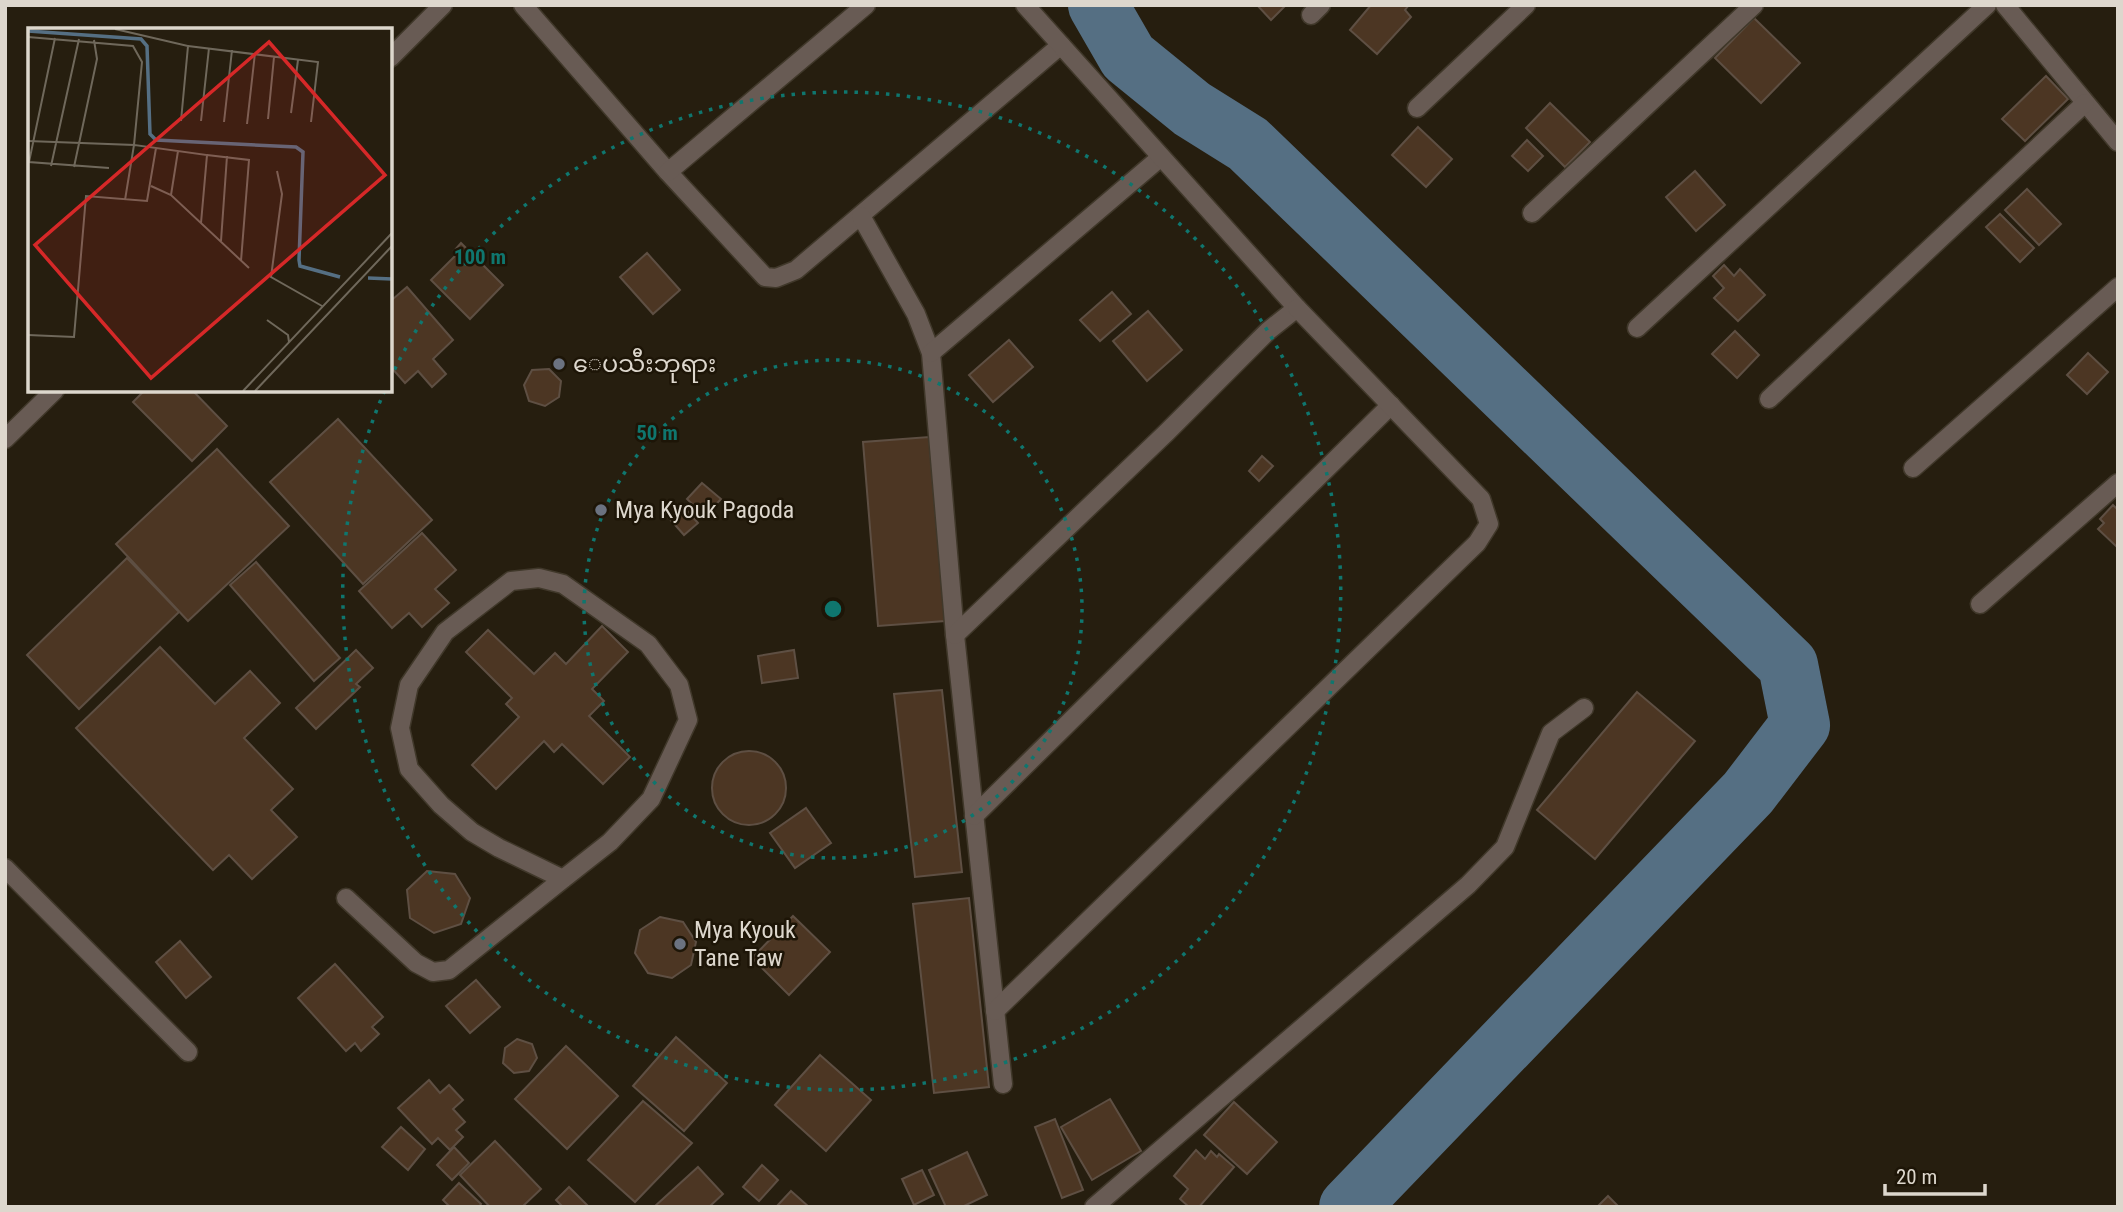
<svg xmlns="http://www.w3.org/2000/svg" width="2123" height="1212" font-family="'Roboto Condensed','Noto Sans Myanmar',sans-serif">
	<rect width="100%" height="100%" fill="#261e0f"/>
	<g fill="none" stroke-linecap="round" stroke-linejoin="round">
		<polyline stroke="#556f83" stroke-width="60" points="1098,5 1128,57 1192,109 1248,144 1788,665 1800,725 1748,793 1349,1207"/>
	</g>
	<g fill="#4c3623" stroke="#5e4f43" stroke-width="2">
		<polygon points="1257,5 1286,5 1271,20"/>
		<polygon points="1371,5 1409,5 1405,10 1411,17 1377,54 1350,30"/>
		<polygon points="1754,18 1800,63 1761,103 1715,58"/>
		<polygon points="2046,76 2068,99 2025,141 2002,119"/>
		<polygon points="1550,103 1590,142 1565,167 1526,128"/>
		<polygon points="1418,127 1452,159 1426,187 1392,155"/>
		<polygon points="1527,140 1543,156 1528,171 1512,156"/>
		<polygon points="1695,171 1725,205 1696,231 1666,197"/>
		<polygon points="2027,189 2061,224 2039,245 2005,210"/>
		<polygon points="2000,214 2034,248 2020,262 1986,227"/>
		<polygon points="461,243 503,285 470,319 431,280 457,254 454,251"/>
		<polygon points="647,253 680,290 653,314 620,277"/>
		<polygon points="1724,265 1734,276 1740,269 1765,295 1738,321 1714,298 1724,288 1713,276"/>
		<polygon points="407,287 453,340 433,359 446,374 432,387 418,371 405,383 390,366 390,296 393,299"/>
		<polygon points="1112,292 1131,314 1100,341 1080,320"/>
		<polygon points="1148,311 1182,350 1147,381 1113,341"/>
		<polygon points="1735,331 1759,355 1737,378 1712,354"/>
		<polygon points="1009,340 1033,367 993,402 969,375"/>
		<polygon points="2088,353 2108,372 2087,394 2067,375"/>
		<polygon points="549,369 561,381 559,397 545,406 529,401 524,385 532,370"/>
		<polygon points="145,390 192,390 227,426 192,461 133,402"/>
		<polygon points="338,419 432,520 363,584 270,482"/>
		<polygon points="929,437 945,621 878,626 863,442"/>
		<polygon points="217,449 289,526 188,621 116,544"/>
		<polygon points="1262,456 1273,466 1259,481 1249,471"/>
		<polygon points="702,483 721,499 705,516 687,499"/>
		<polygon points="2113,505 2118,510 2118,548 2098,529 2104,523 2100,519"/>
		<polygon points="683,506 698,523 684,535 669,518"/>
		<polygon points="422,533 456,570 435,589 449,603 422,627 409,613 392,628 359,591"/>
		<polygon points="127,558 179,612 79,709 27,655"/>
		<polygon points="256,562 340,658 314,681 230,585"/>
		<polygon points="602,626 628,652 592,689 604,701 589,716 630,757 603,784 562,744 554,752 544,741 496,789 472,765 519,717 506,704 512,698 466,652 488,630 534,674 555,653 566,664"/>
		<polygon points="160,647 215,704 250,671 280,703 244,738 293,789 271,810 297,837 252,879 229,855 213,870 76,728"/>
		<polygon points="356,650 373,668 356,684 360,687 316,729 296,708"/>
		<polygon points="794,650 798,678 762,683 758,656"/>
		<polygon points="942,690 962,872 915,877 894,694"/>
		<polygon points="1637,692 1695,741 1595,859 1537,810"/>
		<circle cx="749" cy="788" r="37"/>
		<polygon points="806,808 831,843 795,868 770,833"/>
		<polygon points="427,871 455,874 470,898 461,924 434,933 410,918 407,890"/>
		<polygon points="969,898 989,1087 934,1093 913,904"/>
		<polygon points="793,916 830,952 789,995 752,958"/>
		<polygon points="660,917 683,922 696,942 691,965 672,978 648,973 635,953 640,930"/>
		<polygon points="180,941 211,977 186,998 156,962"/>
		<polygon points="335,964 383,1017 372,1027 379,1034 361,1051 355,1043 346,1051 298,998"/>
		<polygon points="476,980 500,1007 470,1033 446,1006"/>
		<polygon points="676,1037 727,1083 684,1131 633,1086"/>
		<polygon points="517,1039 532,1044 537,1058 529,1071 514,1073 503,1063 505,1048"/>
		<polygon points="566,1046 618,1096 567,1149 515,1099"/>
		<polygon points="820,1055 871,1100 826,1151 775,1105"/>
		<polygon points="429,1080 440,1093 449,1085 463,1100 453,1109 465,1122 456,1130 463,1137 450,1150 438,1138 432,1144 398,1108"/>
		<polygon points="1110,1099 1141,1151 1092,1180 1061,1127"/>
		<polygon points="643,1101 692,1143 635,1202 588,1160"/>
		<polygon points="1234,1102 1277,1142 1247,1174 1204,1135"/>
		<polygon points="1055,1119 1083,1190 1062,1198 1035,1127"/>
		<polygon points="401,1127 425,1149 408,1170 382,1147"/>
		<polygon points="495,1141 541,1189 522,1207 490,1207 460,1175"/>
		<polygon points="454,1147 469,1163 452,1180 437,1165"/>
		<polygon points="1196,1150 1205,1159 1211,1151 1217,1157 1219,1154 1234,1167 1199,1207 1189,1207 1180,1199 1188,1189 1174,1176"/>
		<polygon points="967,1152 987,1195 962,1207 946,1207 929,1170"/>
		<polygon points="762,1165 778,1180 759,1201 743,1187"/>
		<polygon points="698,1167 723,1194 709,1207 654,1207"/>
		<polygon points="922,1170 934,1195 914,1205 902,1179"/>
		<polygon points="459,1183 481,1204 479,1207 450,1207 443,1200"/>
		<polygon points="569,1187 589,1207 563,1207 556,1200"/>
		<polygon points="791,1191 809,1207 776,1207"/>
		<polygon points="1608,1196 1619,1207 1597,1207"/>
	</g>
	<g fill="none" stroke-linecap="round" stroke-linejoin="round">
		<defs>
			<g id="minor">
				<polyline points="523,5 668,172 765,277 776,278 796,270 1061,45"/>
				<polyline points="2005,5 2118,142"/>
				<polyline points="1311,15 1321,5"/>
				<polyline points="390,58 443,5"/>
				<polyline points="1417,108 1526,5"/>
				<polyline points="668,172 866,5"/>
				<polyline points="1532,213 1754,5"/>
				<polyline points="861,216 916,314 931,353 955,635 1003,1084"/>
				<polyline points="1637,328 1987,5"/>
				<polyline points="931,353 1161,157"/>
				<polyline points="1769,399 2085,103"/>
				<polyline points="5,439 55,390"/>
				<polyline points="1913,468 2118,287"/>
				<polyline points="1980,604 2118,483"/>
				<polyline points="955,635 1166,433 1268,331 1297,308 1025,5"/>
				<polyline points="974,816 1391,405"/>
				<polyline points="5,868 188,1052"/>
				<polyline points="346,898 416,963 433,972 449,970 563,879 610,842 651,799 688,720 679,685 648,644 563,584 539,578 511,581 445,632 409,685 400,728 409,769 441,805 472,832 499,848 563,879"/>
				<polyline points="995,1011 1477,543 1489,524 1481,499 1297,308"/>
				<polyline points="1094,1207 1468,885 1505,847 1551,733 1584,708"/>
			</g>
		</defs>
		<use href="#minor" stroke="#40382a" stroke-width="21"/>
		<use href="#minor" stroke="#685b54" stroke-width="18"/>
	</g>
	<g fill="none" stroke="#0f766e" stroke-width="3.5" stroke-dasharray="3.5 7">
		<circle cx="833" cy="609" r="249"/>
		<path d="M390 379A499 499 0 1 1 385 390"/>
	</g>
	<g fill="#6b7280" stroke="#1d1507" stroke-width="2.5">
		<circle cx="559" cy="364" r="7"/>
		<circle cx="601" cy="510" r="7"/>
		<circle cx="680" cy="944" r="7"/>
	</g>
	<g text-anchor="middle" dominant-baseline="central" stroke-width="5" stroke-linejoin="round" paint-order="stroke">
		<g font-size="24" fill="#ddd7cd" stroke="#1d1507" text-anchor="start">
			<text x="573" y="364">ေပသီးဘုရား</text>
			<text x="615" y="510">Mya Kyouk Pagoda</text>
			<text x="694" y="930">Mya Kyouk<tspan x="694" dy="28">Tane Taw</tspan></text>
		</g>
	</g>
	<g transform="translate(28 28)">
		<rect width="364" height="364" fill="#261e0f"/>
		<path fill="none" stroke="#556f83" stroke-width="3.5" d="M0,3L113,11L119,18L122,106L128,112L268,119L275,124L271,232L272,238L312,249M340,250L364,251"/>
		<path fill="none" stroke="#6f685b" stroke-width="2" d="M87,1L160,18L153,93M0,9L105,18L114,34L106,117L179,127L173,195M27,10L1,134L81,140M160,18L290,34L283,94M263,85L270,32M240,91L246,29M173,93L181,20M196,94L204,22M219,96L227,25M0,113L106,117L97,172M179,127L221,132L213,233M23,138L51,11M46,139L69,31L66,12M249,143L254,166L243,249L294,278M123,158L143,167L221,240M143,167L150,123M193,213L199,128M239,292L260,307L261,314M0,307L46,309L58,168L119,173L128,120M215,363L364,205M227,363L364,218"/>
		<path fill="#d62828" fill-opacity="0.15" stroke="#d62828" stroke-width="3.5" d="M241,14L357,147L123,350L7,217Z"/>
		<rect width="364" height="364" fill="none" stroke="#ddd7cd" stroke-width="3.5"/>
	</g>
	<circle cx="833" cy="609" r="10" fill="#0f766e" stroke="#1d1507" stroke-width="3.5"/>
	<g font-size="21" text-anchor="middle" font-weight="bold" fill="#0f766e" stroke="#1d1507" stroke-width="5" stroke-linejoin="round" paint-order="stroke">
		<text x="480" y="264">100 m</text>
		<text x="657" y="440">50 m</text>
	</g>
	<rect width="2123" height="1212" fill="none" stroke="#ddd7cd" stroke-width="14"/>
	<path d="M1885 1184v10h100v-10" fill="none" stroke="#ddd7cd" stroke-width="3.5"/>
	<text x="1896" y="1184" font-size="21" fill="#ddd7cd" stroke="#1d1507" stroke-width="5" paint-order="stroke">20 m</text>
</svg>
